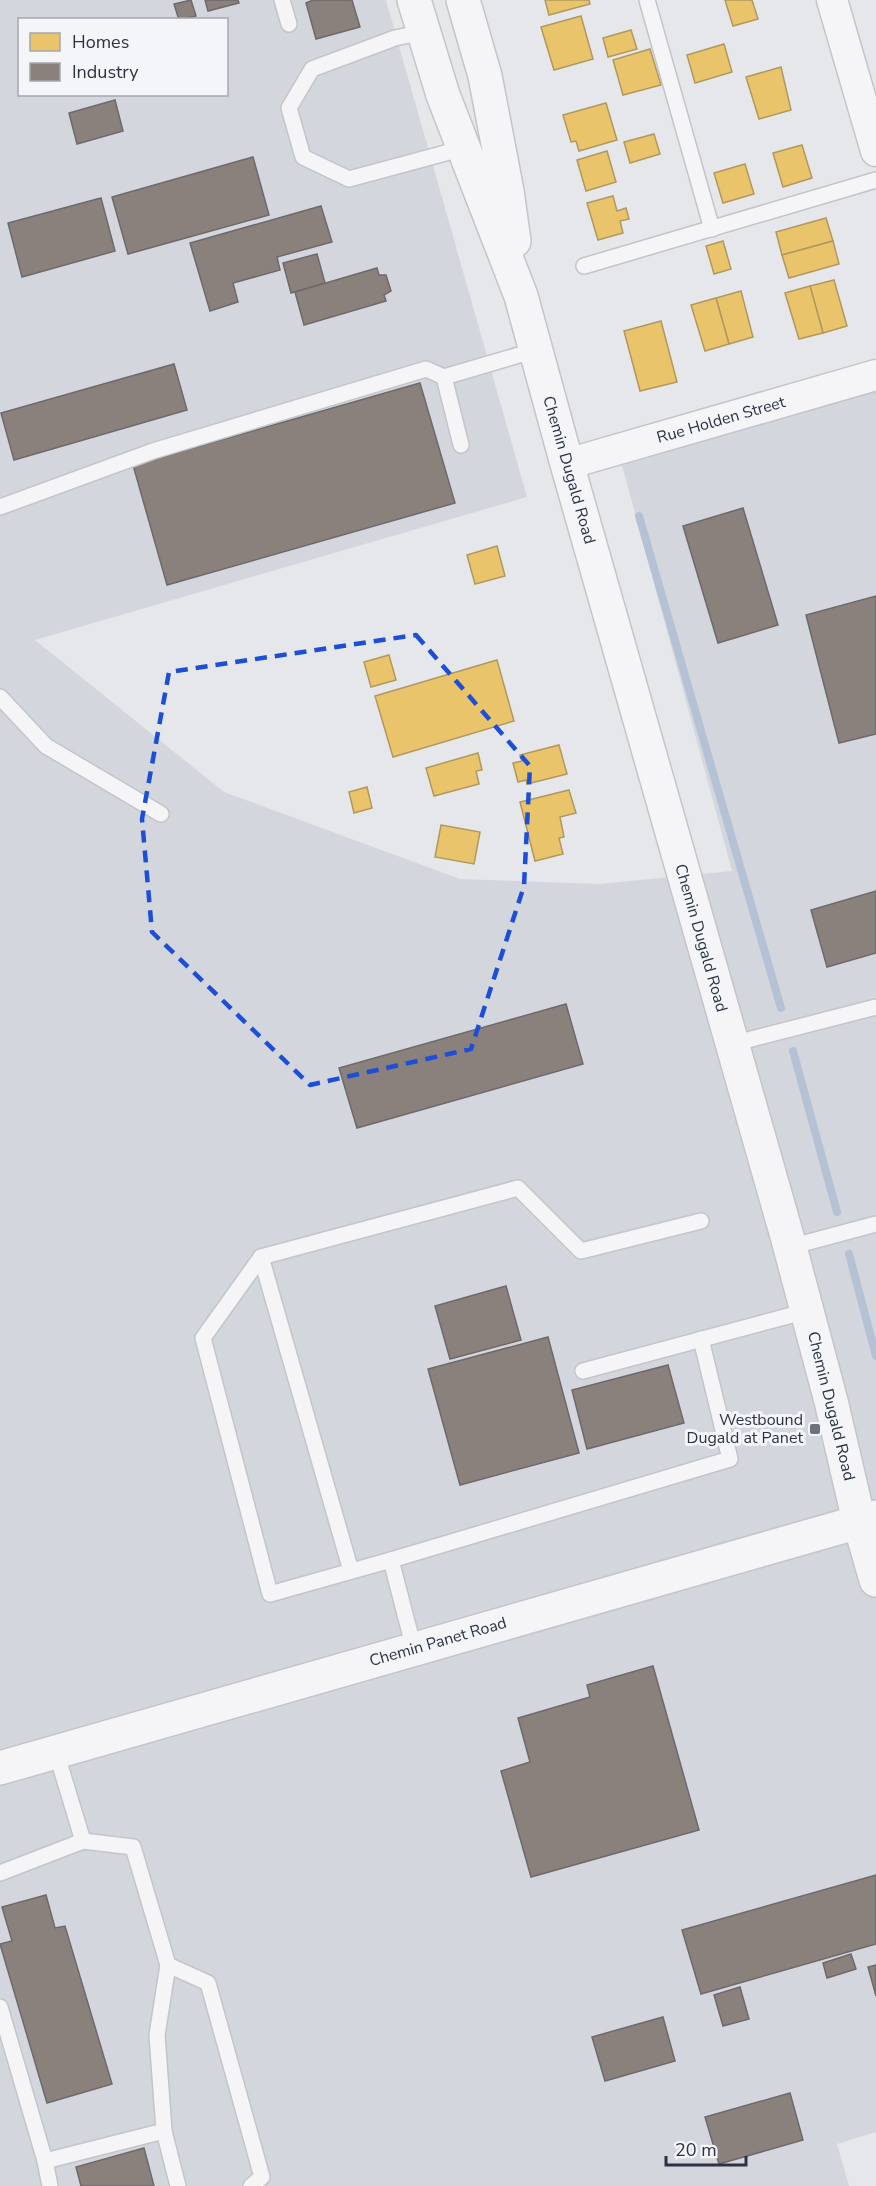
<svg xmlns="http://www.w3.org/2000/svg" width="876" height="2186" font-family="'Nunito Sans',sans-serif">
	<rect width="100%" height="100%" fill="#e5e7ea"/>
	<path fill="#d4d6dd" fill-rule="evenodd" d="M0,0H386L527,497L35,640L224,792L460,879L600,884L732,871L622,465L876,391V2132L837,2144L849,2186H0ZM20,20H226V94H20Z"/>
	<g fill="#e9c46a" stroke="#b0985f" stroke-width="1.5">
		<polygon points="545,0 589,0 590,4 549,15"/>
		<polygon points="725,0 752,0 758,19 733,26"/>
		<polygon points="581,16 593,59 554,70 541,27"/>
		<polygon points="631,30 637,49 608,57 603,38"/>
		<polygon points="724,44 732,72 695,83 687,55"/>
		<polygon points="650,49 661,85 623,95 613,60"/>
		<polygon points="781,67 791,110 759,119 746,77"/>
		<polygon points="606,103 617,140 579,151 576,141 571,142 563,115"/>
		<polygon points="654,134 660,154 630,163 624,142"/>
		<polygon points="802,145 812,178 783,187 773,153"/>
		<polygon points="607,151 616,182 586,191 577,160"/>
		<polygon points="745,164 754,194 723,203 714,173"/>
		<polygon points="613,196 617,211 626,208 629,219 620,221 623,233 598,240 587,203"/>
		<polygon points="826,218 833,241 782,255 776,232"/>
		<polygon points="723,241 731,269 714,274 706,246"/>
		<polygon points="833,241 839,264 789,278 782,255"/>
		<polygon points="834,280 847,326 823,333 810,286"/>
		<polygon points="810,286 823,333 799,339 785,293"/>
		<polygon points="741,291 753,337 729,344 716,298"/>
		<polygon points="716,298 729,344 705,351 691,305"/>
		<polygon points="661,321 677,382 640,391 624,331"/>
		<polygon points="497,546 505,576 475,584 467,555"/>
		<polygon points="389,655 396,680 371,687 364,662"/>
		<polygon points="497,660 514,721 393,757 375,696"/>
		<polygon points="559,745 567,774 527,784 526,780 518,782 513,763 522,761 520,755"/>
		<polygon points="478,753 482,770 476,771 479,784 434,796 426,768"/>
		<polygon points="367,787 372,808 354,813 349,792"/>
		<polygon points="569,790 576,813 560,817 564,837 559,838 563,854 535,861 520,802"/>
		<polygon points="441,825 480,832 474,864 435,857"/>
	</g>
	<g fill="#8a817c" stroke="#6e696b" stroke-width="1.5">
		<polygon points="191,0 196,16 179,20 174,4"/>
		<polygon points="205,0 238,0 239,3 208,11"/>
		<polygon points="313,0 352,0 360,27 316,39 306,3"/>
		<polygon points="115,100 123,131 77,144 69,113"/>
		<polygon points="253,157 269,215 128,254 112,197"/>
		<polygon points="101,198 115,251 22,277 8,223"/>
		<polygon points="321,206 332,242 277,257 280,270 233,283 238,302 210,311 190,243"/>
		<polygon points="317,254 325,283 291,293 283,263"/>
		<polygon points="377,268 379,275 386,275 391,291 384,295 386,301 304,325 295,292"/>
		<polygon points="174,364 187,410 14,460 1,413"/>
		<polygon points="420,383 455,503 167,585 133,465"/>
		<polygon points="743,508 778,625 718,643 683,526"/>
		<polygon points="876,596 876,734 839,743 806,615"/>
		<polygon points="876,891 876,953 827,967 811,910"/>
		<polygon points="566,1004 583,1064 357,1128 339,1068"/>
		<polygon points="506,1286 521,1340 450,1359 435,1306"/>
		<polygon points="548,1337 579,1453 460,1485 428,1369"/>
		<polygon points="668,1365 684,1423 587,1449 572,1390"/>
		<polygon points="653,1666 699,1830 531,1877 501,1771 530,1762 518,1718 590,1697 587,1685"/>
		<polygon points="876,1875 876,1944 701,1994 682,1930"/>
		<polygon points="46,1895 55,1928 65,1926 112,2084 47,2103 0,1944 12,1941 2,1907"/>
		<polygon points="851,1954 856,1969 827,1978 823,1963"/>
		<polygon points="876,1965 876,1996 868,1967"/>
		<polygon points="740,1987 749,2019 723,2026 714,1995"/>
		<polygon points="663,2017 675,2061 605,2081 592,2037"/>
		<polygon points="790,2093 803,2140 719,2164 705,2117"/>
		<polygon points="144,2148 154,2186 81,2186 76,2167"/>
	</g>
	<g fill="none" stroke-linecap="round" stroke-linejoin="round">
		<g stroke="#b5c1d4" stroke-width="8">
			<polyline points="639,516 781,1008"/>
			<polyline points="793,1051 837,1212"/>
			<polyline points="849,1254 876,1356"/>
		</g>
		<defs>
			<g id="service">
				<polyline points="282,0 289,24"/>
				<polyline points="647,0 712,229"/>
				<polyline points="424,32 395,38 312,69 289,108 303,157 349,179 464,148"/>
				<polyline points="584,266 876,180"/>
				<polyline points="461,445 444,377 536,350"/>
				<polyline points="0,507 153,451 426,369 444,377"/>
				<polyline points="0,697 46,746 161,814"/>
				<polyline points="732,1044 876,1007"/>
				<polyline points="790,1247 876,1224"/>
				<polyline points="261,1257 351,1571"/>
				<polyline points="583,1371 807,1311"/>
				<polyline points="391,1560 270,1594 203,1338 261,1257 518,1188 581,1251 701,1221"/>
				<polyline points="414,1649 391,1560 730,1459 701,1339"/>
				<polyline points="56,1752 83,1841"/>
				<polyline points="0,1873 83,1841 133,1847 168,1965 157,2035 164,2131 45,2161 0,2007"/>
				<polyline points="168,1965 208,1983 262,2177 251,2186"/>
				<polyline points="164,2131 178,2186"/>
				<polyline points="45,2161 50,2186"/>
			</g>
			<g id="minor">
				<polyline points="832,0 876,151"/>
				<polyline points="567,464 876,375"/>
			</g>
			<g id="tertiary">
				<polyline points="414,0 443,95 521,296 567,464 787,1236 831,1401 859,1521 876,1580"/>
				<polyline points="463,0 485,76 507,191 514,241"/>
				<polyline points="0,1768 876,1517"/>
			</g>
		</defs>
		<use href="#service" stroke="#c3c5c8" stroke-width="18"/>
		<use href="#minor" stroke="#c3c5c8" stroke-width="33"/>
		<use href="#tertiary" stroke="#c3c5c8" stroke-width="36"/>
		<use href="#service" stroke="#f5f5f7" stroke-width="15"/>
		<use href="#minor" stroke="#f5f5f7" stroke-width="30"/>
		<use href="#tertiary" stroke="#f5f5f7" stroke-width="33"/>
	</g>
	<path fill="none" stroke="#1d4ed8" stroke-width="4.5" stroke-dasharray="12 8" stroke-linejoin="round" d="M416,635L530,766L524,886L471,1049L310,1085L152,932L142,819L169,672Z"/>
	<rect fill="#6c717e" stroke="#f4f5f9" stroke-width="2" x="809" y="1423" width="12" height="12" rx="3"/>
	<g text-anchor="middle" dominant-baseline="central" stroke-width="6" stroke-linejoin="round" paint-order="stroke">
		<g font-size="16" fill="#2b3244" stroke="#f4f5f9">
			<text transform="translate(721 420) rotate(-16)">Rue Holden Street</text>
			<text transform="translate(569 470) rotate(74)">Chemin Dugald Road</text>
			<text transform="translate(701 938) rotate(74)">Chemin Dugald Road</text>
			<text transform="translate(831 1406) rotate(76)">Chemin Dugald Road</text>
			<text transform="translate(438 1642) rotate(-16)">Chemin Panet Road</text>
		</g>
		<g font-size="16" fill="#2b3244" stroke="#f4f5f9" text-anchor="end">
			<text x="803" y="1420">Westbound<tspan x="803" dy="18">Dugald at Panet</tspan></text>
		</g>
	</g>
	<rect x="18" y="18" width="210" height="78" fill="#f4f5f9" stroke="#a4a7b1" stroke-width="1.5"/>
	<rect x="30" y="33" width="30" height="18" fill="#e9c46a" stroke="#a4a7b1" stroke-width="1.5"/>
	<text x="72" y="48" font-size="18" fill="#2b3244">Homes</text>
	<rect x="30" y="63" width="30" height="18" fill="#8a817c" stroke="#a4a7b1" stroke-width="1.5"/>
	<text x="72" y="78" font-size="18" fill="#2b3244">Industry</text>
	<path d="M666 2156v9h80v-9" fill="none" stroke="#2b3244" stroke-width="3"/>
	<text x="675" y="2156" font-size="18" fill="#2b3244" stroke="#f4f5f9" stroke-width="4.5" paint-order="stroke">20 m</text>
</svg>
